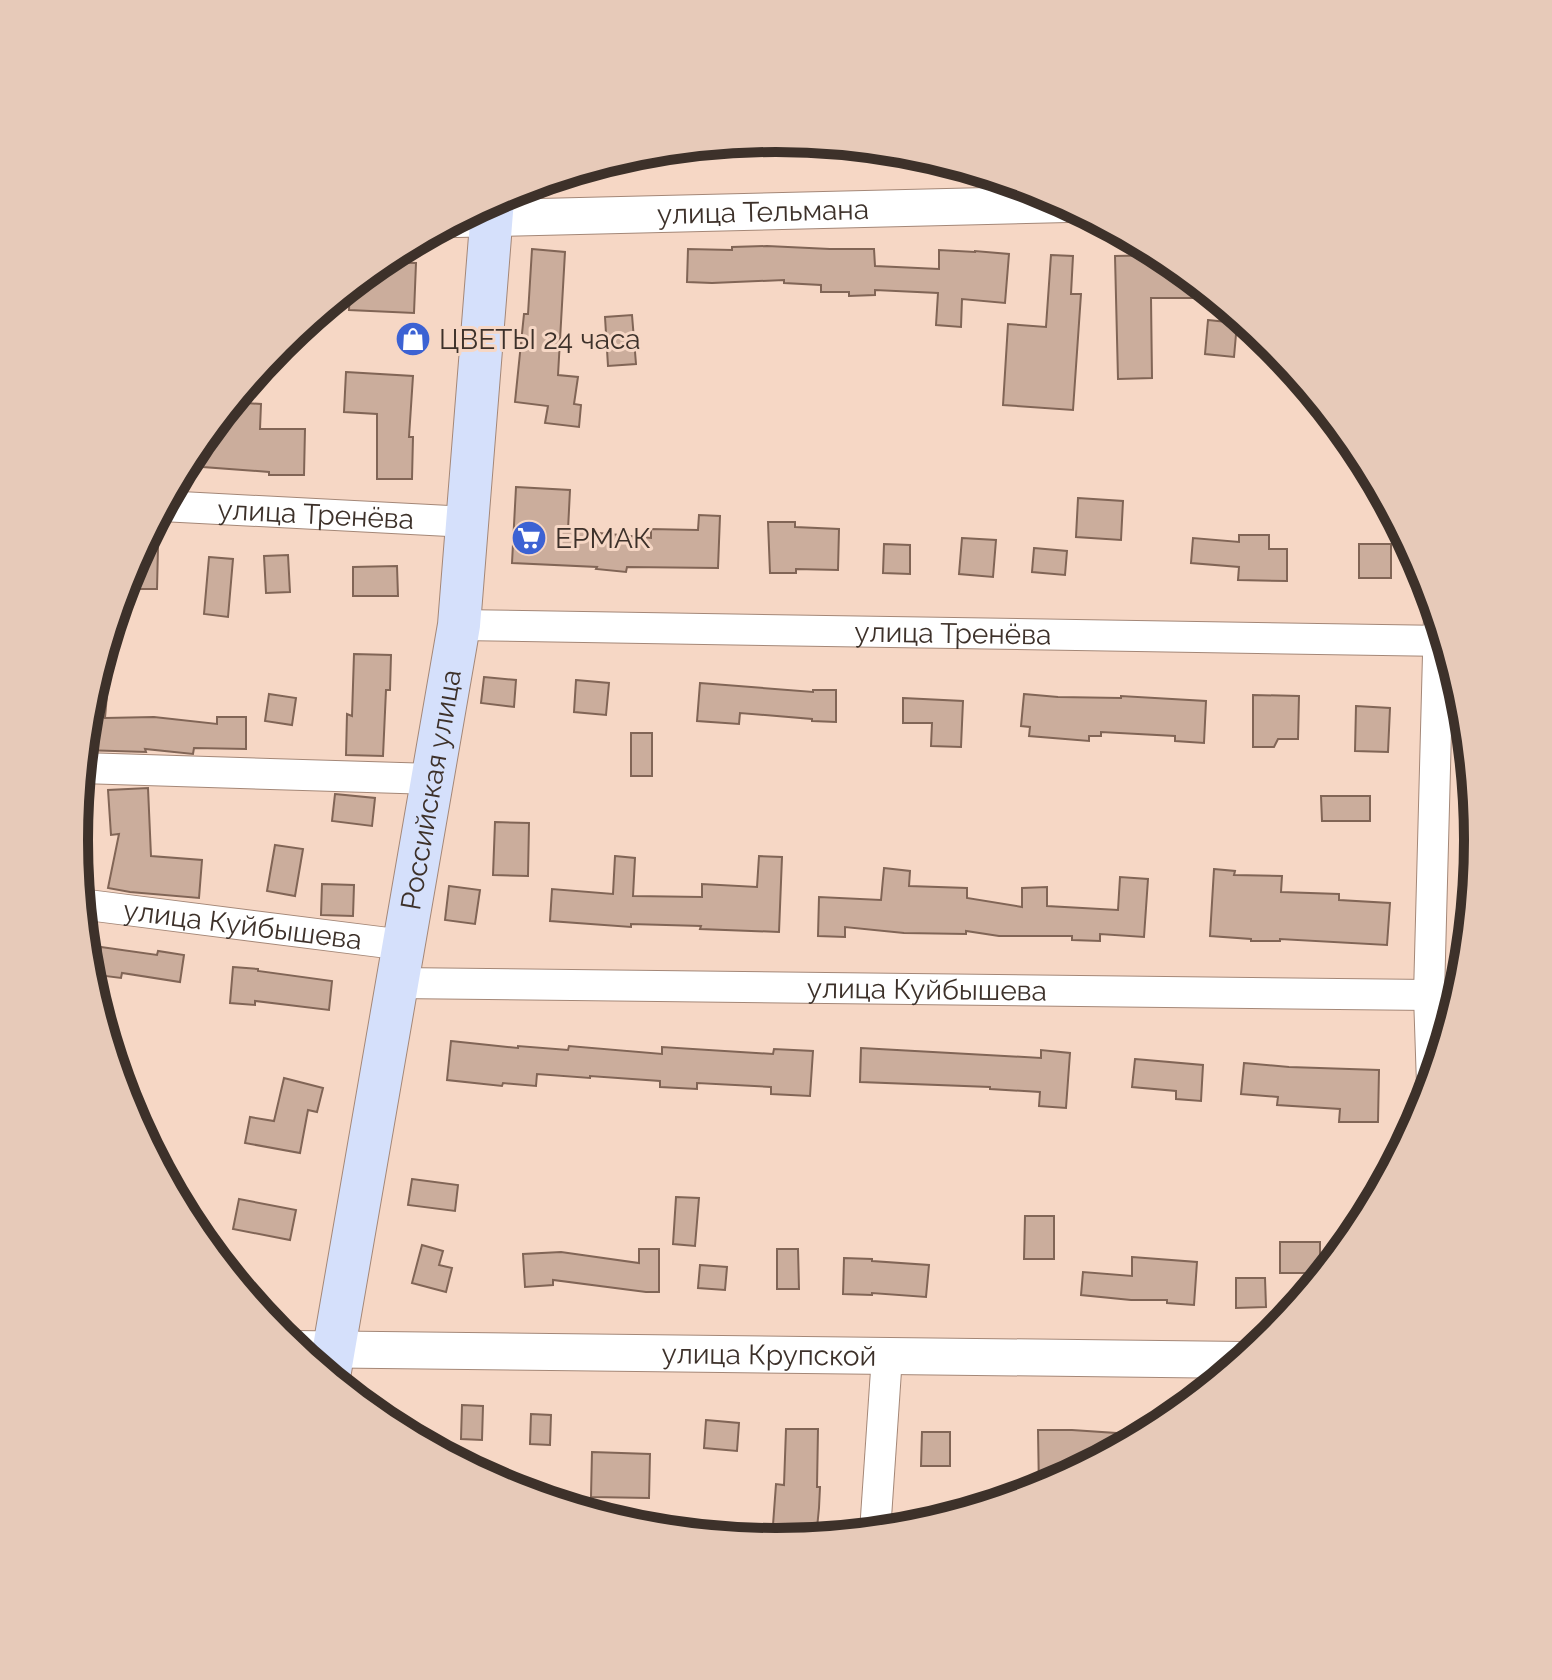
<svg xmlns="http://www.w3.org/2000/svg" width="1552" height="1680" font-family="Raleway,sans-serif">
	<rect width="100%" height="100%" fill="#f6d7c5"/>
	<g fill="#cbad9c" stroke="#816556" stroke-width="2">
		<polygon points="767,246 830,249 874,249 875,266 939,269 939,250 975,252 975,251 1009,254 1005,303 962,299 961,327 936,325 938,293 875,290 875,295 849,296 849,292 821,292 821,285 784,283 784,280 712,283 687,282 688,249 732,250 732,247"/>
		<polygon points="532,249 565,252 558,375 578,377 574,404 581,405 579,427 545,423 548,406 515,402 524,314 528,314"/>
		<polygon points="1051,255 1073,256 1071,294 1081,294 1073,410 1003,405 1008,324 1046,327"/>
		<polygon points="1164,255 1196,281 1196,298 1151,298 1152,378 1118,379 1115,256"/>
		<polygon points="379,262 416,263 414,313 349,310 350,286"/>
		<polygon points="632,315 636,364 608,366 605,317"/>
		<polygon points="1208,320 1237,323 1234,357 1205,354"/>
		<polygon points="346,372 413,376 409,437 413,437 412,479 377,479 377,414 344,412"/>
		<polygon points="232,402 261,404 260,429 305,429 304,475 269,475 269,472 203,467 205,434"/>
		<polygon points="516,487 570,490 568,530 651,538 651,529 698,530 699,515 720,516 718,568 627,567 626,572 596,569 597,567 512,563"/>
		<polygon points="1078,498 1123,501 1121,540 1076,537"/>
		<polygon points="768,522 795,522 795,527 839,529 838,570 796,569 796,573 770,573"/>
		<polygon points="1239,535 1269,535 1269,549 1287,549 1287,581 1238,580 1239,567 1191,563 1193,538 1239,542"/>
		<polygon points="962,538 996,540 993,577 959,574"/>
		<polygon points="884,544 910,545 910,574 883,573"/>
		<rect x="1359" y="544" width="32" height="34"/>
		<polygon points="141,546 158,547 157,589 137,589 138,551"/>
		<polygon points="1034,548 1067,551 1065,575 1032,572"/>
		<polygon points="288,555 290,592 266,593 264,556"/>
		<polygon points="209,557 233,559 228,617 204,614"/>
		<polygon points="397,566 398,596 353,596 353,567"/>
		<polygon points="354,654 391,655 390,690 386,690 383,756 346,755 347,714 352,716"/>
		<polygon points="101,657 110,659 105,718 154,717 217,724 217,717 246,717 246,749 194,748 193,754 145,749 146,752 83,750 88,703"/>
		<polygon points="484,677 516,680 514,707 481,703"/>
		<polygon points="576,680 609,683 606,715 574,712"/>
		<polygon points="700,683 813,692 813,690 836,690 836,722 812,721 812,719 740,713 739,724 697,721"/>
		<polygon points="269,694 296,698 292,725 265,721"/>
		<polygon points="1024,694 1058,697 1121,698 1121,696 1206,701 1204,743 1175,741 1175,736 1101,732 1101,736 1089,736 1089,741 1029,736 1030,727 1021,726"/>
		<polygon points="1253,695 1299,696 1298,739 1278,739 1274,747 1253,747"/>
		<polygon points="903,698 963,701 961,747 931,746 932,723 903,723"/>
		<polygon points="1356,706 1390,708 1388,752 1355,751"/>
		<rect x="631" y="733" width="21" height="43"/>
		<polygon points="148,788 151,856 202,860 199,898 130,892 108,888 119,834 111,835 108,790"/>
		<polygon points="335,794 375,798 372,826 332,821"/>
		<polygon points="1321,796 1370,796 1370,821 1322,821"/>
		<polygon points="495,822 529,823 528,876 493,875"/>
		<polygon points="275,845 303,849 295,896 267,891"/>
		<polygon points="615,856 635,858 633,896 702,897 702,884 757,887 759,856 782,857 779,932 700,929 701,926 631,924 631,927 550,921 552,889 613,894"/>
		<polygon points="884,868 910,871 909,886 967,888 967,898 1022,907 1022,888 1047,887 1047,906 1118,910 1120,877 1148,879 1144,937 1100,934 1100,941 1072,940 1072,936 999,936 966,931 966,934 904,933 845,927 845,937 818,936 819,897 881,900"/>
		<polygon points="1214,869 1235,871 1234,875 1282,876 1281,892 1339,894 1339,900 1390,903 1387,945 1280,939 1280,941 1251,941 1251,939 1210,936"/>
		<polygon points="322,884 354,885 353,916 321,915"/>
		<polygon points="449,886 480,890 475,924 445,920"/>
		<polygon points="101,947 157,955 158,951 184,955 180,982 122,973 121,978 97,975"/>
		<polygon points="233,967 258,969 258,971 332,981 329,1010 255,1001 255,1005 230,1003"/>
		<polygon points="451,1041 518,1048 518,1046 568,1050 569,1046 662,1054 662,1047 773,1054 774,1049 813,1051 810,1096 771,1094 771,1087 697,1083 697,1089 660,1087 660,1081 590,1076 590,1078 537,1074 536,1086 503,1083 502,1086 447,1080"/>
		<polygon points="861,1048 1041,1058 1041,1050 1070,1053 1066,1108 1039,1106 1040,1092 990,1089 990,1087 860,1082"/>
		<polygon points="1135,1059 1203,1065 1201,1101 1176,1099 1176,1091 1132,1087"/>
		<polygon points="1244,1063 1289,1067 1379,1070 1378,1122 1339,1122 1340,1109 1277,1105 1278,1097 1241,1094"/>
		<polygon points="284,1078 323,1088 317,1112 308,1110 300,1153 245,1143 250,1117 274,1121"/>
		<polygon points="412,1179 458,1185 455,1211 408,1205"/>
		<polygon points="676,1197 699,1198 695,1246 673,1244"/>
		<polygon points="239,1199 296,1210 290,1240 233,1229"/>
		<polygon points="1025,1216 1054,1216 1054,1259 1024,1259"/>
		<rect x="1280" y="1242" width="40" height="31"/>
		<polygon points="422,1245 443,1251 439,1265 452,1268 446,1292 412,1283"/>
		<polygon points="639,1249 659,1249 659,1292 646,1292 553,1280 553,1285 525,1287 523,1254 561,1252 639,1263"/>
		<polygon points="777,1249 798,1249 799,1289 777,1289"/>
		<polygon points="1132,1257 1197,1262 1194,1305 1167,1303 1167,1300 1131,1300 1081,1295 1083,1272 1132,1276"/>
		<polygon points="844,1258 872,1259 872,1261 929,1265 926,1297 872,1293 872,1295 843,1294"/>
		<polygon points="700,1265 727,1267 725,1290 698,1288"/>
		<polygon points="1236,1278 1265,1278 1266,1307 1236,1308"/>
		<polygon points="462,1405 483,1406 482,1440 461,1439"/>
		<polygon points="531,1414 551,1415 550,1445 530,1444"/>
		<polygon points="706,1420 739,1423 737,1451 704,1448"/>
		<polygon points="786,1429 818,1429 817,1487 820,1487 819,1508 816,1538 776,1542 774,1542 773,1525 776,1484 784,1485"/>
		<polygon points="1038,1430 1072,1430 1116,1433 1114,1451 1098,1460 1072,1459 1073,1474 1039,1490"/>
		<polygon points="922,1432 950,1432 950,1466 921,1466"/>
		<polygon points="592,1452 650,1454 649,1498 591,1497"/>
	</g>
	<g fill="none" stroke-linecap="round" stroke-linejoin="round">
		<defs>
			<g id="minor">
				<path id="s1" d="M162,506L468,522"/>
				<path id="s2" d="M459,625L1446,641"/>
				<polyline points="81,768 433,779"/>
				<path id="s3" d="M80,904L404,945"/>
				<path id="s4" d="M397,983L1429,995L1458,999"/>
				<polyline points="1432,1084 1429,995 1439,617"/>
				<polyline points="875,1532 887,1356"/>
			</g>
			<g id="tertiary">
				<path id="s5" d="M457,219L1068,204"/>
				<path id="s6" d="M295,1349L1244,1360"/>
			</g>
			<g id="secondary">
				<path id="s7" d="M329,1377L459,625L493,199"/>
			</g>
		</defs>
		<use href="#minor" stroke="#a48777" stroke-width="32"/>
		<use href="#tertiary" stroke="#a48777" stroke-width="38"/>
		<use href="#secondary" stroke="#a48777" stroke-width="44"/>
		<use href="#minor" stroke="#fff" stroke-width="30"/>
		<use href="#tertiary" stroke="#fff" stroke-width="36"/>
		<use href="#secondary" stroke="#d5e0fb" stroke-width="42"/>
	</g>
	<defs>
		<symbol id="shop-disc" viewBox="-11 -11 22 22"><circle r="9.5" fill="#3c62d3" stroke="#f6d7c5"/><path d="M-5-2.5h2.3a2.7 3.5 0 0 1 5.4 0H5L5.5 6h-11ZM-1.5-2.5h3a1.5 2.3 0 0 0-3 0Z" fill="#fff"/></symbol>
		<symbol id="supermarket-disc" viewBox="-11 -11 22 22"><circle r="9.5" fill="#3c62d3" stroke="#f6d7c5"/><path d="M-6-5.5h2.5l.6 2H6L4.5 2H-2.5L-4.4-4H-6ZM-1.5 3.2a1.3 1.3 0 1 0 .1 0ZM3 3.2a1.3 1.3 0 1 0 .1 0Z" fill="#fff"/></symbol>
	</defs>
	<g fill-rule="evenodd">
		<use href="#shop-disc" x="393" y="319" width="40" height="40"/>
		<use href="#supermarket-disc" x="509" y="518" width="40" height="40"/>
	</g>
	<g text-anchor="middle" dominant-baseline="central" stroke-width="6" stroke-linejoin="round" paint-order="stroke">
		<g font-size="28" fill="#3d312a" stroke="#f6d7c5">
			<text stroke="none"><textPath href="#s5" startOffset="306">улица Тельмана</textPath></text>
			<text stroke="none"><textPath href="#s1" startOffset="154">улица Тренёва</textPath></text>
			<text stroke="none"><textPath href="#s2" startOffset="494">улица Тренёва</textPath></text>
			<text stroke="none"><textPath href="#s7" startOffset="596">Российская улица</textPath></text>
			<text stroke="none"><textPath href="#s3" startOffset="164">улица Куйбышева</textPath></text>
			<text stroke="none"><textPath href="#s4" startOffset="530">улица Куйбышева</textPath></text>
			<text stroke="none"><textPath href="#s6" startOffset="474">улица Крупской</textPath></text>
		</g>
		<g font-size="28" fill="#3d312a" stroke="#f6d7c5" text-anchor="start">
			<text x="439" y="339">ЦВЕТЫ 24 часа</text>
			<text x="555" y="538">ЕРМАК</text>
		</g>
	</g>
	<path d="M0 0H1552V1680H0ZM88 840a688 688 0 1 1 1376 0a688 688 0 1 1-1376 0Z" fill="#e7cab9" fill-rule="evenodd"/>
	<path fill="none" stroke="#3d312a" stroke-width="10" d="M88 840a688 688 0 1 1 1376 0a688 688 0 1 1-1376 0Z"/>
</svg>
